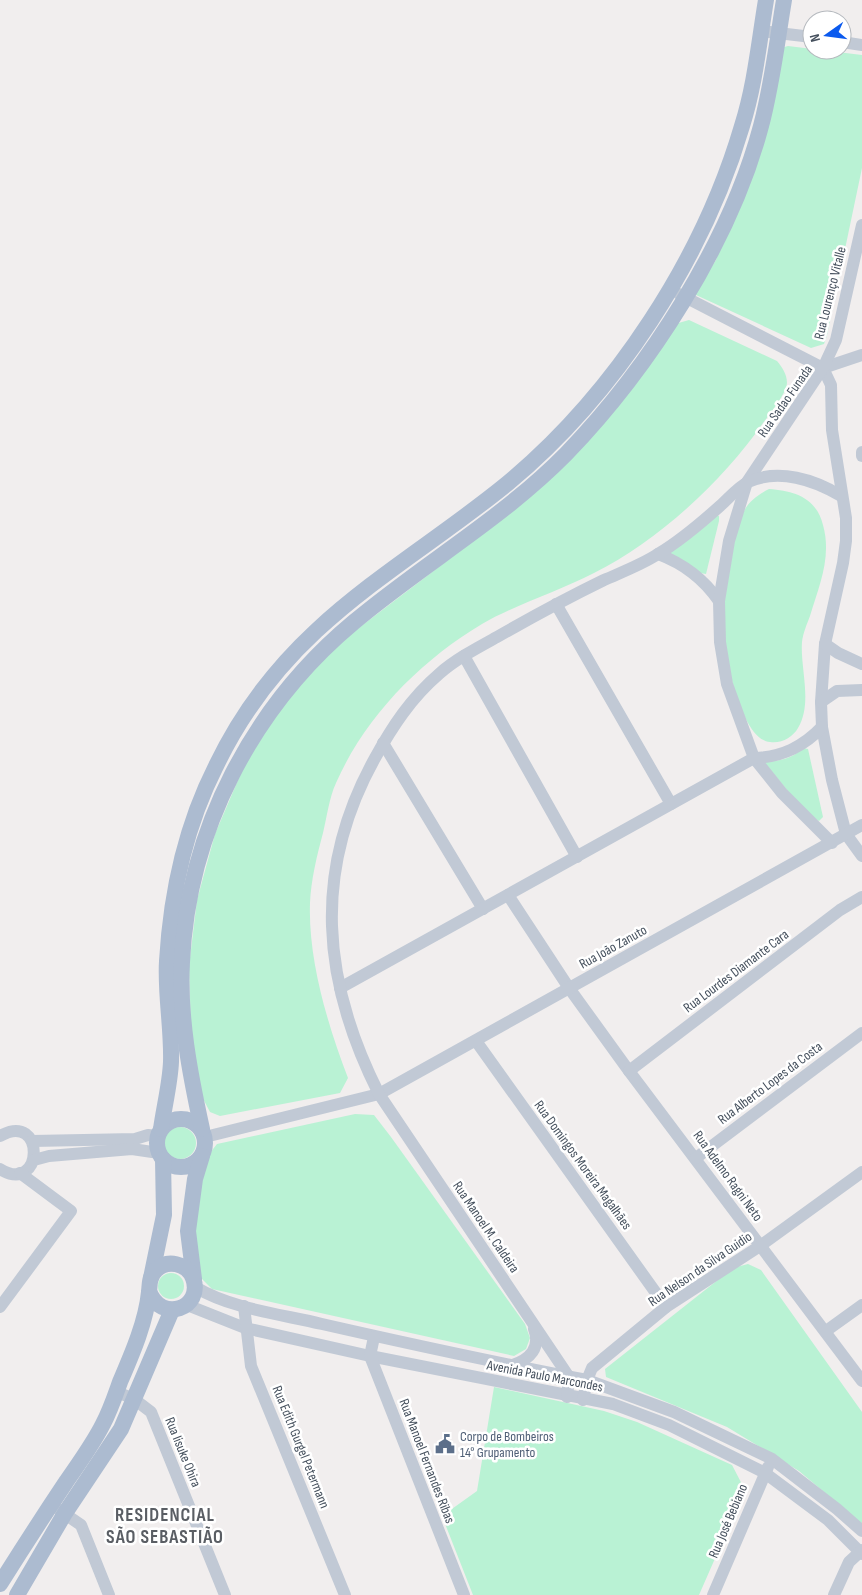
<svg xmlns="http://www.w3.org/2000/svg" width="862" height="1595" font-family="'Sofia Sans Condensed',sans-serif">
	<rect width="100%" height="100%" fill="#f1eeee"/>
	<g fill="#b9f2d4">
		<polygon points="788,46 862,55 862,168 827,335 824,344 811,348 696,295 696,291 716,260 781,48"/>
		<path d="M689,320L777,361C782,367 787,374 787,383C786,394 770,414 763,423C723,481 657,542 594,573C559,591 515,605 482,624C420,661 365,717 336,783C329,798 327,817 323,833C317,855 311,880 310,903C308,960 328,1026 348,1078L340,1093L220,1116L210,1112L200,1093L191,1031L189,966L197,900L215,834L253,745L318,659L486,531L675,324Z"/>
		<path d="M769,489C794,491 816,497 823,525C832,557 819,586 810,616C807,624 803,633 802,642C800,668 813,703 798,728C793,737 781,744 770,742C737,739 720,633 722,606C724,582 732,531 744,511C749,501 759,494 769,489Z"/>
		<polygon points="715,514 719,516 719,521 706,574 700,573 671,554 669,550"/>
		<path d="M803,748L808,749L823,817L819,821L805,812L764,762C779,761 792,759 803,748Z"/>
		<polygon points="355,1114 374,1115 391,1137 525,1324 530,1338 526,1349 514,1356 212,1289 199,1276 192,1239 206,1158 217,1144"/>
		<circle cx="180" cy="1143" r="16"/>
		<polygon points="748,1264 761,1270 862,1412 862,1524 799,1471 727,1427 606,1377 605,1369 733,1268"/>
		<circle cx="171" cy="1286" r="13"/>
		<polygon points="494,1387 604,1411 637,1422 732,1465 745,1490 699,1595 473,1595 442,1516 477,1491"/>
	</g>
	<g fill="none" stroke-linecap="round" stroke-linejoin="round">
		<g stroke="#c1c9d5" stroke-width="12">
			<polyline points="761,31 812,37"/>
			<polyline points="842,42 862,45"/>
			<polyline points="679,294 823,368"/>
			<polyline points="823,368 831,385 832,430 846,518 846,541 843,563 825,644 821,702 822,727 832,780 846,834 862,856"/>
			<polyline points="823,368 862,355"/>
			<polyline points="862,452 862,456"/>
			<path d="M658,554C684,564 703,578 719,601"/>
			<polyline points="556,604 671,804"/>
			<polyline points="825,644 838,653 862,664"/>
			<polyline points="464,656 577,857"/>
			<polyline points="821,702 837,691 862,690"/>
			<polyline points="383,743 483,909"/>
			<polyline points="832,843 782,793 754,758 727,684 720,642 719,601 729,541 747,482 823,368 836,340 862,225"/>
			<polyline points="508,895 569,988 629,1071 862,1381"/>
			<path d="M340,988L754,758C782,757 803,747 822,727"/>
			<polyline points="476,1041 666,1307"/>
			<polyline points="629,1071 840,910 862,897"/>
			<path d="M0,1136C46,1110 44,1196 0,1169"/>
			<polyline points="205,1137 379,1094 862,825"/>
			<polyline points="32,1141 135,1139 148,1135 158,1136"/>
			<polyline points="696,1158 862,1033"/>
			<polyline points="34,1160 49,1156 132,1149 159,1153"/>
			<path d="M195,1287C232,1309 280,1314 322,1324C410,1344 498,1363 587,1380L674,1412L772,1459L837,1509L862,1531"/>
			<polyline points="187,1305 245,1328 370,1356 613,1404 669,1425 765,1473 828,1520 862,1554"/>
			<polyline points="244,1306 251,1366 345,1595"/>
			<polyline points="0,1307 71,1211 20,1173"/>
			<polyline points="826,1331 862,1305"/>
			<polyline points="374,1337 370,1356 464,1595"/>
			<path d="M513,1365C530,1359 541,1348 534,1329"/>
			<polyline points="117,1392 134,1399 151,1412 225,1595"/>
			<path d="M567,1397L569,1377L379,1094C322,981 312,871 375,758C392,727 411,698 439,674C456,659 477,648 497,637C532,617 567,598 604,580C622,572 641,565 658,554C680,541 701,523 720,506C729,498 738,487 748,482C779,468 815,480 841,496"/>
			<polyline points="583,1400 587,1380 592,1368 666,1307 760,1246 862,1172"/>
			<polyline points="59,1510 81,1525 109,1595"/>
			<polyline points="713,1595 768,1467"/>
			<polyline points="834,1595 849,1562 862,1550"/>
		</g>
		<g stroke="#acbbd0" stroke-width="16">
			<circle cx="181" cy="1143" r="24"/>
			<path d="M161,1129C164,1107 170,1084 171,1062C172,1028 165,994 167,961C171,893 185,827 216,766C240,716 275,669 316,631C375,576 446,534 508,483C615,394 703,259 742,126C755,85 759,42 766,0"/>
			<path d="M202,1129C190,1074 179,1018 182,962C188,830 253,706 354,622C423,564 502,519 566,454C649,368 730,243 761,126C772,85 777,42 784,0"/>
			<polyline points="151,1278 164,1215 163,1159"/>
			<polyline points="194,1279 188,1231 195,1179 202,1156"/>
			<path d="M0,1584C22,1549 44,1515 66,1482C79,1463 93,1444 103,1424C110,1411 115,1396 120,1382C132,1354 146,1322 149,1292C150,1283 149,1277 156,1270C167,1259 187,1263 193,1278C204,1308 161,1324 149,1291"/>
			<polyline points="17,1595 65,1513 121,1429 172,1310"/>
		</g>
	</g>
	<defs>
		<symbol id="civic-bare" viewBox="-9 -9 18 18"><path d="M-.6-6.5H3V-4.5H.6V-3L4-1V1h2V6H-6V1h2V-1L-.6-3ZM-1.2 2.5V6h2.4V2.5Z" fill="#5c6f8a" stroke="#fff" stroke-width="2.5" paint-order="stroke"/></symbol>
	</defs>
	<g fill-rule="evenodd">
		<use href="#civic-bare" x="431" y="1430" width="28" height="28"/>
	</g>
	<g text-anchor="middle" dominant-baseline="central" stroke-width="5" stroke-linejoin="round" paint-order="stroke">
		<g font-size="14" fill="#45505d" stroke="#fff">
			<text transform="translate(830 293) rotate(-76)">Rua Lourenço Vitalle</text>
			<text transform="translate(785 401) rotate(-55)">Rua Sadao Funada</text>
			<text transform="translate(613 947) rotate(-29)">Rua João Zanuto</text>
			<text transform="translate(736 971) rotate(-37)">Rua Lourdes Diamante Cara</text>
			<text transform="translate(770 1083) rotate(-37)">Rua Alberto Lopes da Costa</text>
			<text transform="translate(583 1165) rotate(54)">Rua Domingos Moreira Magalhães</text>
			<text transform="translate(728 1176) rotate(54)">Rua Adelmo Ragni Neto</text>
			<text transform="translate(486 1227) rotate(56)">Rua Manoel M. Caldeira</text>
			<text transform="translate(700 1269) rotate(-34)">Rua Nelson da Silva Guidio</text>
			<text transform="translate(545 1376) rotate(11)">Avenida Paulo Marcondes</text>
			<text transform="translate(301 1447) rotate(68)">Rua Edith Gurgel Petermann</text>
			<text transform="translate(183 1452) rotate(68)">Rua Iisuke Ohira</text>
			<text transform="translate(427 1461) rotate(69)">Rua Manoel Fernandes Ribas</text>
			<text transform="translate(728 1521) rotate(-67)">Rua José Bebiano</text>
		</g>
		<g font-size="14" fill="#4e5e75" stroke="#fff" text-anchor="start">
			<text x="460" y="1436">Corpo de Bombeiros<tspan x="460" dy="16">14° Grupamento</tspan></text>
		</g>
		<g font-size="19" font-weight="bold" letter-spacing="1" fill="#5a5e64" stroke="#fff">
			<text x="165" y="1515">RESIDENCIAL<tspan x="165" dy="22">SÃO SEBASTIÃO</tspan></text>
		</g>
	</g>
	<g transform="translate(827 35) rotate(256)"><circle r="24" fill="#ffffff" stroke="#b5b9be"/>
	<path d="M0-4L9 19L0 12L-9 19Z" fill="#0b5aee"/>
	<text y="-8" font-size="14" font-weight="bold" text-anchor="middle" fill="#45505d">N</text>
	</g>
</svg>
